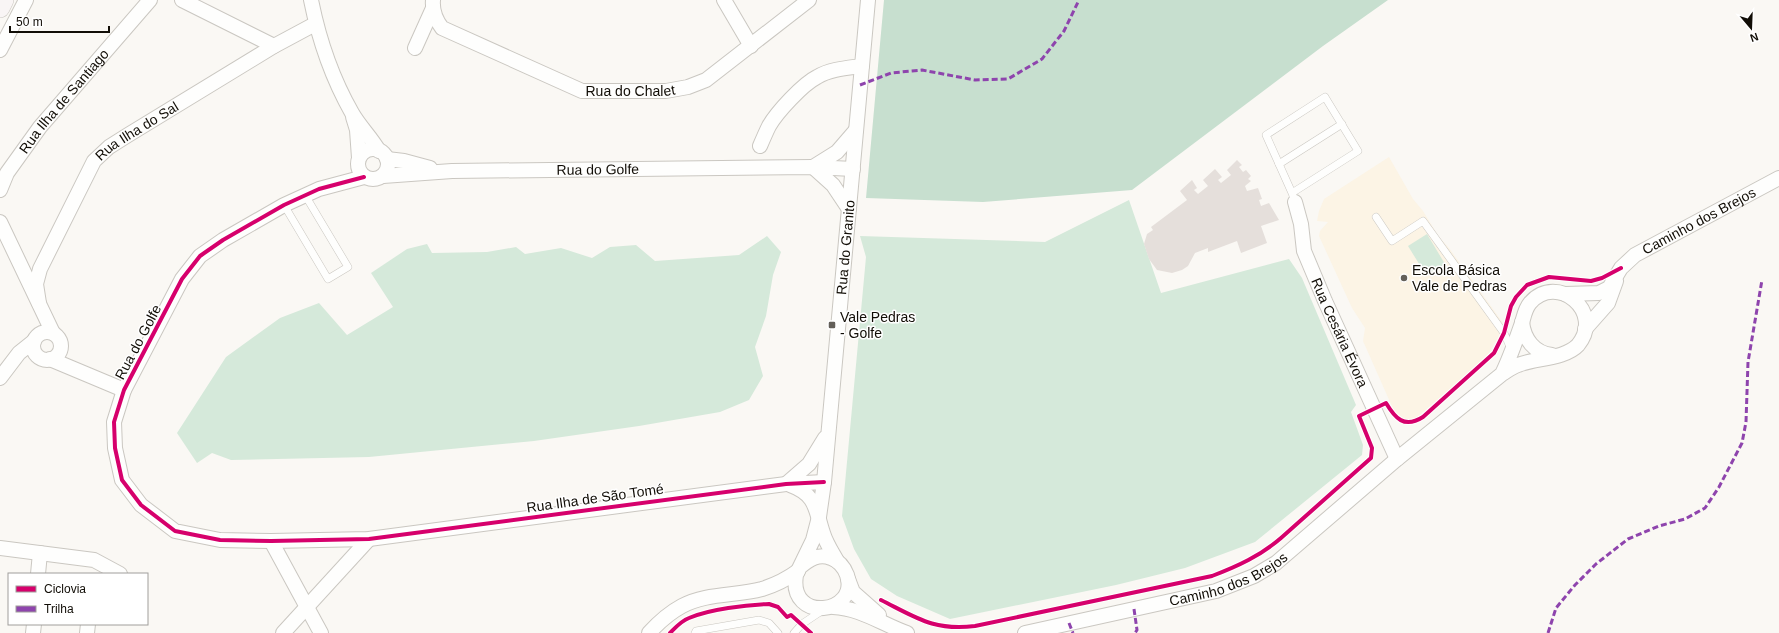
<svg xmlns="http://www.w3.org/2000/svg" width="1779" height="633" font-family="Helvetica,sans-serif">
	<rect width="100%" height="100%" fill="#faf8f4"/>
	<polygon fill="#fcf4e5" points="1389,157 1413,199 1423,211 1439,237 1449,248 1503,323 1499,336 1489,353 1479,364 1416,418 1406,420 1394,411 1363,341 1365,328 1352,308 1319,236 1320,231 1328,222 1317,221 1319,211 1324,199"/>
	<g fill="#d5e9da">
		<polygon points="1129,200 1161,293 1289,259 1302,278 1356,405 1351,412 1363,445 1362,455 1255,542 1185,568 1116,585 950,619 897,596 871,579 854,549 842,516 866,257 860,236 1045,242"/>
		<polygon points="1427,234 1445,264 1426,275 1408,246"/>
		<polygon points="767,236 781,252 773,275 766,316 755,347 763,376 749,400 720,412 639,426 534,441 369,457 231,460 212,453 197,463 177,433 226,357 280,318 319,303 347,335 393,307 371,273 407,249 427,244 432,253 487,252 516,247 525,254 561,248 592,258 610,247 636,245 655,261 739,255"/>
	</g>
	<polygon fill="#c7dfcf" points="884,0 1388,0 1323,46 1132,190 983,202 866,198"/>
	<polygon fill="#e5dfdb" points="1237,160 1242,165 1239,167 1243,172 1246,170 1251,176 1248,179 1251,181 1245,186 1247,191 1258,188 1262,199 1259,200 1261,206 1269,203 1279,220 1261,226 1267,243 1241,253 1237,241 1208,252 1208,248 1195,253 1188,266 1182,270 1172,273 1157,270 1149,259 1144,244 1147,234 1153,230 1151,227 1187,200 1180,191 1192,180 1197,188 1194,190 1198,194 1208,186 1203,180 1215,169 1222,177 1218,180 1221,183 1231,175 1227,170"/>
	<g fill="none" stroke-linecap="round" stroke-linejoin="round">
		<defs>
			<g id="service">
				<polyline points="1279,164 1342,124"/>
				<polyline points="1292,193 1266,135 1325,97 1358,151 1292,193 1295,202"/>
				<polyline points="284,205 328,279 348,267 305,195"/>
				<polyline points="1376,217 1392,241 1423,221 1504,333 1511,349"/>
				<polyline points="695,633 696,631 759,620 769,623 778,633"/>
				<polyline points="794,633 802,624 823,610"/>
			</g>
			<g id="minor">
				<polyline points="182,0 274,46"/>
				<path d="M311,0C319,40 332,78 352,113C360,127 371,137 379,151"/>
				<path id="s1" d="M433,0C432,11 435,19 442,28L582,91H666L688,87L706,80L809,0"/>
				<polyline points="724,0 751,46"/>
				<polyline points="415,48 433,8"/>
				<polyline points="0,50 26,0"/>
				<polyline points="353,117 357,130 359,158"/>
				<path d="M760,146C763,139 766,132 769,126C777,112 803,84 817,77C830,69 847,68 862,66"/>
				<circle cx="373" cy="164" r="15"/>
				<polyline points="387,159 404,161 430,168"/>
				<path id="s2" d="M383,176L452,171L813,167L853,169"/>
				<polyline points="364,177 319,189 284,205 223,240 200,256 182,279 124,390 114,422 115,448 122,480 141,505 175,531 220,540 271,541 369,539 786,484 824,482"/>
				<path id="s3" d="M0,190L7,173L40,127L150,0"/>
				<path id="s4" d="M1295,202L1301,224L1304,251L1325,301L1397,459"/>
				<polyline points="849,209 833,185 813,167 837,152 856,130"/>
				<polyline points="0,222 53,333"/>
				<path id="s5" d="M1565,294L1599,293L1609,288L1621,268L1635,255L1779,178"/>
				<path id="s6" d="M39,303L36,284L40,269L94,161L109,147L128,135L274,46L315,24"/>
				<path d="M1522,322C1524,339 1534,353 1552,355"/>
				<polyline points="1585,329 1608,303 1616,281"/>
				<circle cx="47" cy="346" r="14"/>
				<polyline points="50,359 124,390"/>
				<polyline points="0,378 19,353 34,341"/>
				<polyline points="786,484 809,464 825,438"/>
				<path d="M790,485C817,495 815,509 823,533C826,543 832,552 837,561"/>
				<polyline points="271,541 321,633"/>
				<polyline points="0,548 94,560 120,574"/>
				<path id="s7" d="M800,567C809,559 819,553 831,558C839,561 844,567 847,575C860,614 788,624 796,575L813,540L819,517L824,482L868,0"/>
				<polyline points="38,574 40,553"/>
				<polyline points="848,579 853,592 879,615"/>
				<path d="M833,607C860,608 882,624 907,633"/>
				<polyline points="33,633 34,624"/>
				<polyline points="87,633 88,624"/>
				<polyline points="283,633 369,539"/>
				<path d="M649,633C659,622 669,613 682,606C706,593 736,596 762,589C775,585 787,579 798,571"/>
				<path id="s8" d="M1025,633L1216,591L1254,576L1276,563L1397,459L1502,374C1507,371 1512,367 1518,365C1535,358 1565,359 1578,345C1605,312 1557,272 1530,303C1525,309 1524,316 1522,323C1516,340 1510,358 1502,374"/>
			</g>
			<polyline id="secondary" points="0,8 4,0"/>
		</defs>
		<use href="#service" stroke="#cac7c1" stroke-width="8"/>
		<use href="#minor" stroke="#cac7c1" stroke-width="16"/>
		<use href="#secondary" stroke="#cac7c1" stroke-width="20"/>
		<use href="#service" stroke="#fefefd" stroke-width="7"/>
		<use href="#minor" stroke="#fefefd" stroke-width="14"/>
		<use href="#secondary" stroke="#f9f5f5" stroke-width="19"/>
		<g stroke="#8e44ad" stroke-width="3" stroke-dasharray="6 3" stroke-linecap="butt">
			<polyline points="860,85 891,73 922,70 975,80 1008,79 1042,59 1064,31 1079,0"/>
			<polyline points="1134,609 1137,630 1135,633"/>
			<polyline points="1069,623 1073,633"/>
			<polyline points="1548,633 1556,608 1575,585 1596,564 1628,539 1659,526 1685,519 1705,508 1719,487 1742,443 1746,422 1748,362 1762,280"/>
		</g>
		<defs>
			<g id="cycleway">
				<polyline points="364,177 319,189 284,205 223,240 200,256 182,279 124,390 114,422 115,448 122,480 141,505 175,531 220,540 271,541 369,539 786,484 824,482"/>
				<path d="M881,600C917,618 934,631 975,626L1212,576C1238,566 1260,556 1281,538L1371,458L1372,448L1359,416L1386,403C1395,418 1404,429 1423,417L1494,353L1504,333L1511,306L1516,297L1527,285L1549,277L1591,281L1602,278L1621,268"/>
				<path d="M670,633C676,627 681,621 689,618C710,609 746,605 769,604L778,607L787,617L791,615L811,633"/>
			</g>
		</defs>
		<use href="#cycleway" stroke="#fff" stroke-width="6"/>
		<use href="#cycleway" stroke="#d6006c" stroke-width="4"/>
	</g>
	<g fill="#635f59" stroke="#fff" stroke-width="1.5">
		<circle cx="1404" cy="278" r="4"/>
		<rect x="828" y="321" width="8" height="8" rx="2"/>
	</g>
	<g text-anchor="middle" dominant-baseline="central" stroke-width="3" stroke-linejoin="round" paint-order="stroke">
		<g font-size="14" fill="#110d06" stroke="#fff">
			<text stroke="none"><textPath href="#s1" startOffset="232">Rua do Chalet</textPath></text>
			<text stroke="none"><textPath href="#s3" startOffset="110">Rua Ilha de Santiago</textPath></text>
			<text stroke="none"><textPath href="#s6" startOffset="208">Rua Ilha do Sal</textPath></text>
			<text stroke="none"><textPath href="#s2" startOffset="215">Rua do Golfe</textPath></text>
			<text stroke="none"><textPath href="#s5" startOffset="160">Caminho dos Brejos</textPath></text>
			<text stroke="none"><textPath href="#s7" startOffset="490">Rua do Granito</textPath></text>
			<text stroke="none"><textPath href="#s4" startOffset="139">Rua Cesária Évora</textPath></text>
			<text transform="translate(138 342) rotate(-62)">Rua do Golfe</text>
			<text transform="translate(595 498) rotate(-8)">Rua Ilha de São Tomé</text>
			<text stroke="none"><textPath href="#s8" startOffset="211">Caminho dos Brejos</textPath></text>
		</g>
		<g font-size="14" fill="#110d06" stroke="#fff" text-anchor="start">
			<text x="1412" y="270">Escola Básica<tspan x="1412" dy="16">Vale de Pedras</tspan></text>
			<text x="840" y="317">Vale Pedras<tspan x="840" dy="16">- Golfe</tspan></text>
		</g>
	</g>
	<rect x="8" y="573" width="140" height="52" fill="#ffffff" stroke="#a09e9b"/>
	<rect x="16" y="586" width="20" height="6" fill="#d6006c" stroke="#a09e9b"/>
	<text x="44" y="593" font-size="12" fill="#110d06">Ciclovia</text>
	<rect x="16" y="606" width="20" height="6" fill="#8e44ad" stroke="#a09e9b"/>
	<text x="44" y="613" font-size="12" fill="#110d06">Trilha</text>
	<g transform="translate(1751 28) rotate(161)" stroke="#ffffff" stroke-width="3" paint-order="stroke">
	<path d="M0-3L7 15L0 10L-7 15Z" fill="#110d06"/>
	<text y="-6" font-size="11" font-weight="bold" text-anchor="middle" fill="#110d06">N</text>
	</g>
	<path d="M10 26v6h99v-6" fill="none" stroke="#110d06" stroke-width="2"/>
	<text x="16" y="26" font-size="12" fill="#110d06" stroke="#ffffff" stroke-width="3" paint-order="stroke">50 m</text>
</svg>
